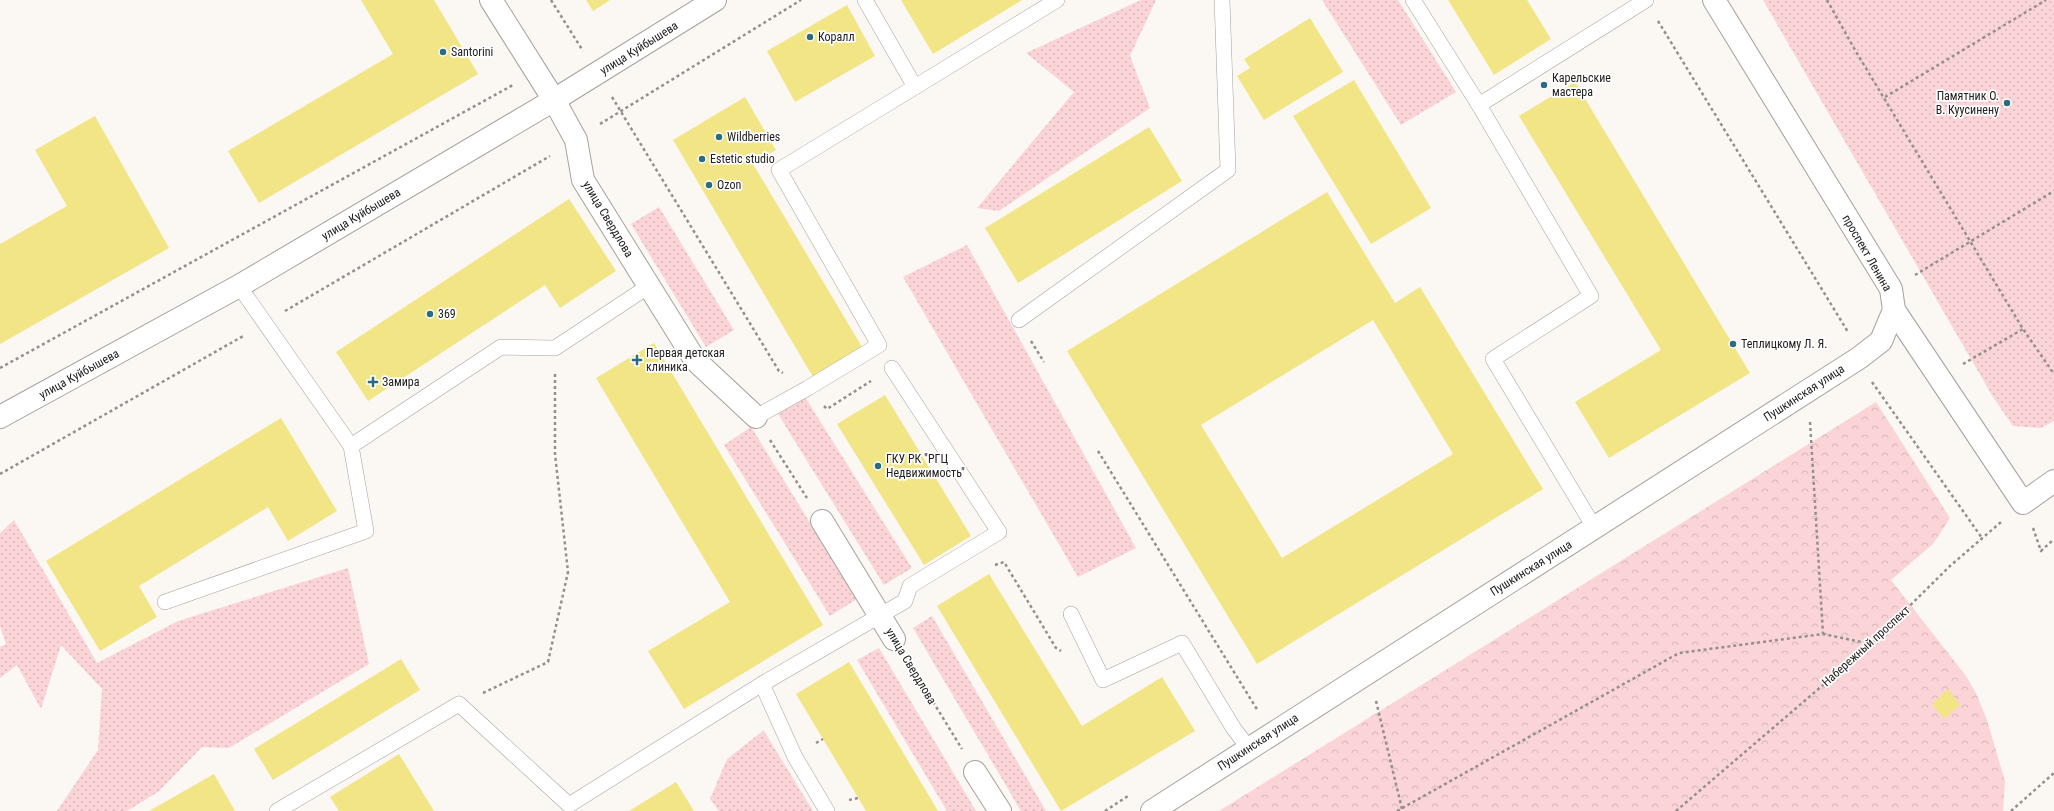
<svg xmlns="http://www.w3.org/2000/svg" width="2054" height="811" font-family="'Roboto Condensed',sans-serif">
	<defs>
		<pattern id="grass-dots" width="8" height="8" patternUnits="userSpaceOnUse"><rect width="8" height="8" fill="#fbd4d8"/><path d="M2 2h.1M6 6h.1" fill="none" stroke="#d7b6b9" stroke-width="1.8" stroke-linecap="round"/></pattern>
		<pattern id="park-crowns" width="20" height="18" patternUnits="userSpaceOnUse"><rect width="20" height="18" fill="#fbd4d8"/><path d="M2 6a3 3 0 1 1 6 0M12 15a3 3 0 1 1 6 0" fill="none" stroke="#d7b6b9"/></pattern>
	</defs>
	<rect width="100%" height="100%" fill="#fbf7f3"/>
	<g fill="url(#grass-dots)">
		<polygon points="1141,0 1156,0 1130,56 1150,108 999,211 977,208 1074,92 1026,53"/>
		<polygon points="1322,0 1398,0 1456,92 1401,125"/>
		<polygon points="1763,0 2054,0 2054,421 2041,428 2013,426 1993,397"/>
		<polygon points="659,207 734,330 706,347 631,224"/>
		<polygon points="967,245 1136,548 1078,577 903,277"/>
		<polygon points="805,397 912,568 884,585 778,414"/>
		<polygon points="751,427 857,599 830,616 724,445"/>
		<polygon points="14,520 97,663 178,621 348,568 369,664 229,748 202,747 158,792 127,811 57,811 98,750 102,689 61,645 41,709 17,665 0,678 0,647 6,644 0,626 0,533"/>
		<polygon points="932,616 1046,811 1021,811 913,628"/>
		<polygon points="879,648 976,811 947,811 857,660"/>
		<polygon points="764,730 764,731 813,811 719,811 710,799 727,759"/>
	</g>
	<polygon fill="url(#park-crowns)" points="1876,402 1950,518 1933,544 1891,580 1966,676 1976,693 1987,720 2005,781 2003,811 1219,811"/>
	<g fill="#f2e586" fill-rule="evenodd">
		<polygon points="361,0 434,0 478,74 259,203 228,151 393,54"/>
		<polygon points="586,0 610,0 593,11"/>
		<polygon points="901,0 1022,0 933,54"/>
		<polygon points="1448,0 1527,0 1551,39 1494,75"/>
		<polygon points="847,5 875,56 795,102 767,51"/>
		<polygon points="1310,18 1343,72 1264,120 1237,76 1250,68 1244,59"/>
		<polygon points="1354,80 1431,208 1371,244 1293,116"/>
		<polygon points="1575,82 1750,373 1609,458 1575,402 1661,350 1519,116"/>
		<polygon points="745,97 776,150 753,164 862,347 813,377 673,140"/>
		<polygon points="95,116 169,248 0,344 0,244 67,206 35,150"/>
		<polygon points="1149,127 1182,181 1018,283 985,228"/>
		<path d="M1327,192L1395,303L1420,287L1543,489L1257,664L1067,351ZM1373,320L1453,454L1282,558L1201,425Z"/>
		<polygon points="569,199 616,271 560,308 545,285 368,401 336,352"/>
		<polygon points="654,343 823,625 684,709 648,651 730,602 596,378"/>
		<polygon points="885,395 971,536 924,565 837,424"/>
		<polygon points="281,418 337,511 288,541 268,507 139,586 157,617 100,651 46,561"/>
		<polygon points="989,574 1082,726 1162,677 1195,731 1061,811 937,606"/>
		<polygon points="401,659 420,690 273,780 254,749"/>
		<polygon points="849,662 938,811 866,811 823,739 796,694"/>
		<polygon points="1948,689 1960,705 1944,719 1932,704"/>
		<polygon points="399,754 434,811 339,811 330,797"/>
		<polygon points="214,774 235,811 149,811"/>
		<polygon points="676,782 694,811 629,811"/>
	</g>
	<g fill="none" stroke-linecap="round" stroke-linejoin="round">
		<defs>
			<g id="service">
				<polyline points="1413,0 1479,105 1646,0"/>
				<polyline points="915,87 1057,0"/>
				<polyline points="1479,105 1591,296 1493,359 1594,527"/>
				<polyline points="239,286 351,446 501,347 555,348 649,286"/>
				<polyline points="1019,320 1228,170 1222,0"/>
				<polyline points="756,417 808,388 879,345 779,170 915,87 865,0"/>
				<polyline points="165,602 366,531 351,446"/>
				<polyline points="1071,614 1103,680 1182,643 1234,729 1248,747"/>
				<polyline points="762,684 795,757 827,811"/>
				<polyline points="277,811 459,704 569,805 762,684 905,601 910,586 999,532 892,368"/>
			</g>
			<g id="pedestrian">
				<polyline points="554,100 576,140 583,180 695,360 756,417"/>
				<polyline points="822,521 894,639"/>
				<polyline points="975,772 1000,811"/>
			</g>
			<g id="minor">
				<polyline points="491,0 554,100"/>
				<polyline points="1894,310 2023,503 2054,481"/>
			</g>
			<polyline id="tertiary" points="1152,811 1859,358 1881,341 1894,310 1891,289 1714,0"/>
			<polyline id="secondary" points="0,417 239,286 554,100 715,0"/>
		</defs>
		<use href="#service" stroke="#a5a29e" stroke-width="16"/>
		<use href="#pedestrian" stroke="#a5a29e" stroke-width="24"/>
		<use href="#minor" stroke="#a5a29e" stroke-width="24"/>
		<use href="#tertiary" stroke="#a5a29e" stroke-width="24"/>
		<use href="#secondary" stroke="#a5a29e" stroke-width="24"/>
		<g stroke="#938f8d" stroke-width="2.5" stroke-dasharray="3 3" stroke-linecap="butt">
			<polyline points="551,0 583,51"/>
			<polyline points="1827,0 1855,50 2023,329 2054,374"/>
			<polyline points="1658,21 1848,332"/>
			<polyline points="612,97 779,371 783,373"/>
			<polyline points="1885,97 2046,0"/>
			<polyline points="600,124 801,0"/>
			<polyline points="1915,275 2054,191"/>
			<polyline points="285,311 550,156"/>
			<polyline points="1031,341 1044,362"/>
			<polyline points="1963,364 2023,329"/>
			<polyline points="0,368 513,85"/>
			<polyline points="1872,382 1982,538"/>
			<polyline points="824,406 827,409 871,381"/>
			<polyline points="1810,422 1823,634"/>
			<polyline points="770,440 807,498"/>
			<polyline points="1098,451 1258,711"/>
			<polyline points="0,474 245,335"/>
			<polyline points="2033,528 2041,551 2054,539"/>
			<polyline points="995,565 1004,562 1056,648 1061,651"/>
			<polyline points="908,661 962,749"/>
			<polyline points="483,693 548,662 568,572 555,454 555,373"/>
			<polyline points="1376,701 1402,809"/>
			<polyline points="816,743 823,739"/>
			<polyline points="849,800 858,798"/>
			<polyline points="1105,811 1128,796"/>
			<polyline points="1397,811 1679,653 1823,634 1871,644"/>
			<polyline points="1676,811 1871,644 1950,566 2001,522"/>
			<polyline points="2011,811 2054,773"/>
		</g>
		<use href="#service" stroke="#fff" stroke-width="15"/>
		<use href="#pedestrian" stroke="#fff" stroke-width="22"/>
		<use href="#minor" stroke="#fff" stroke-width="22"/>
		<use href="#tertiary" stroke="#fff" stroke-width="22"/>
		<use href="#secondary" stroke="#fff" stroke-width="22"/>
	</g>
	<g fill="#2b6c80" stroke="#fff" stroke-width="1.5">
		<circle cx="810" cy="37" r="4"/>
		<circle cx="443" cy="52" r="4"/>
		<circle cx="1544" cy="85" r="4"/>
		<circle cx="2007" cy="103" r="4"/>
		<circle cx="719" cy="137" r="4"/>
		<circle cx="702" cy="159" r="4"/>
		<circle cx="709" cy="185" r="4"/>
		<circle cx="430" cy="314" r="4"/>
		<circle cx="1733" cy="344" r="4"/>
		<path d="M635 354h4v4h4v4h-4v4h-4v-4h-4v-4h4z"/>
		<path d="M371 376h4v4h4v4h-4v4h-4v-4h-4v-4h4z"/>
		<circle cx="878" cy="466" r="4"/>
	</g>
	<g text-anchor="middle" dominant-baseline="central" stroke-width="3.5" stroke-linejoin="round" paint-order="stroke">
		<g font-size="12" fill="#232120" stroke="#fff" text-anchor="start">
			<text x="818" y="37">Коралл</text>
			<text x="451" y="52">Santorini</text>
			<text x="1552" y="78">Карельские<tspan x="1552" dy="14">мастера</tspan></text>
			<text x="1999" y="96" text-anchor="end">Памятник О.<tspan x="1999" dy="14">В. Куусинену</tspan></text>
			<text x="727" y="137">Wildberries</text>
			<text x="710" y="159">Estetic studio</text>
			<text x="717" y="185">Ozon</text>
			<text x="438" y="314">369</text>
			<text x="1741" y="344">Теплицкому Л. Я.</text>
			<text x="646" y="353">Первая детская<tspan x="646" dy="14">клиника</tspan></text>
			<text x="382" y="382">Замира</text>
			<text x="886" y="459">ГКУ РК "РГЦ<tspan x="886" dy="14">Недвижимость"</tspan></text>
		</g>
		<g font-size="12" fill="#232120" stroke="#fff">
			<text transform="translate(639 48) rotate(-32)">улица Куйбышева</text>
			<text transform="translate(361 214) rotate(-31)">улица Куйбышева</text>
			<text transform="translate(608 219) rotate(59)">улица Свердлова</text>
			<text transform="translate(1867 253) rotate(60)">проспект Ленина</text>
			<text transform="translate(79 374) rotate(-29)">улица Куйбышева</text>
			<text transform="translate(1804 393) rotate(-33)">Пушкинская улица</text>
			<text transform="translate(1531 568) rotate(-32)">Пушкинская улица</text>
			<text transform="translate(1866 646) rotate(-42)">Набережный проспект</text>
			<text transform="translate(911 666) rotate(59)">улица Свердлова</text>
			<text transform="translate(1258 742) rotate(-33)">Пушкинская улица</text>
		</g>
	</g>
</svg>
